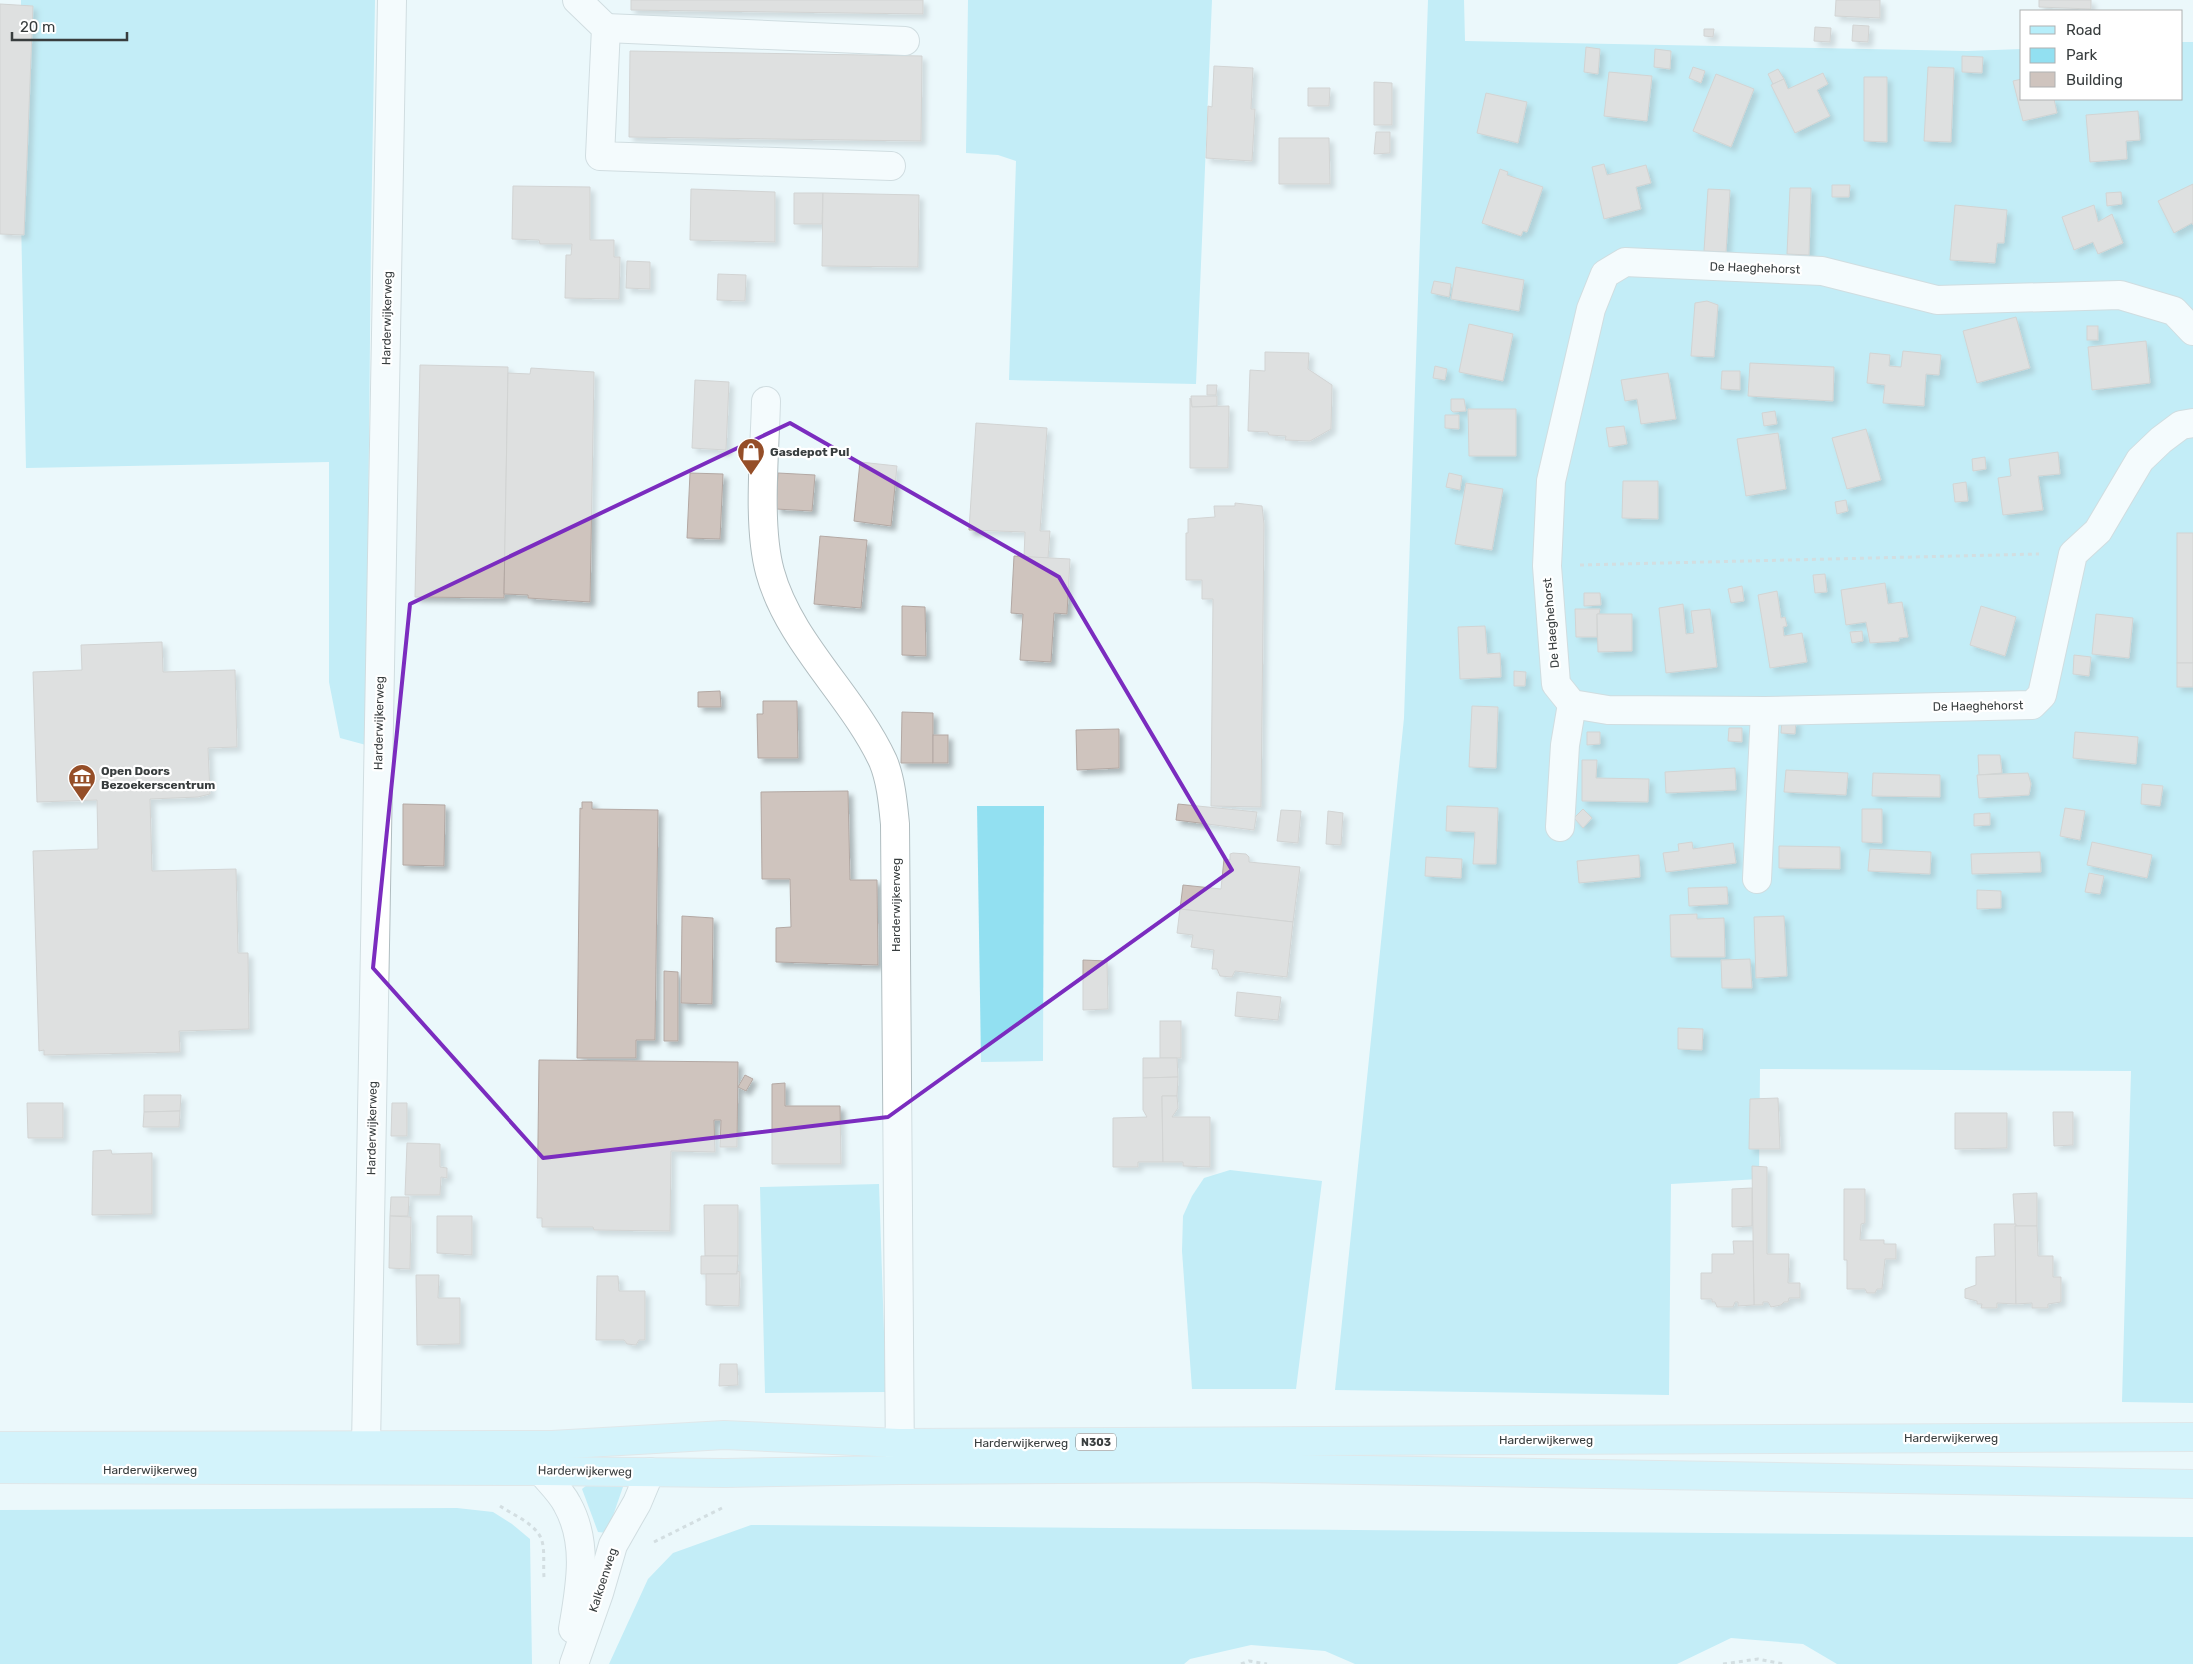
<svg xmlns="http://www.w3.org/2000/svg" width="2193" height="1664" font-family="Rubik,sans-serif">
	<defs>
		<filter id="shadow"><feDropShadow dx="4.5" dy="4.5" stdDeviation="2.5" flood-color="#0004"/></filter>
	</defs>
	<rect width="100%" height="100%" fill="#ebf8fb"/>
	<g fill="#92e0f1">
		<polygon points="21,0 375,0 371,237 366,745 340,738 329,682 329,462 26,468 21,216"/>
		<polygon points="968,0 1212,0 1196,384 1009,380 1016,161 998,155 966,153"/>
		<polygon points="1428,0 1464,0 1465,41 1967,51 2022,49 2022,99 2182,99 2182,42 2193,42 2193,1403 2122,1402 2131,1071 1760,1069 1759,1179 1671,1184 1669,1395 1335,1390 1404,718"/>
		<polygon points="977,806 1044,806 1043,1061 981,1062"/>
		<polygon points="1230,1170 1322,1181 1296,1389 1192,1389 1182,1251 1183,1216 1192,1196 1204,1178"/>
		<polygon points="879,1184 886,1392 765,1393 760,1187"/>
		<polygon points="624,1484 607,1533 598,1532 582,1489 587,1485"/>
		<polygon points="457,1508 493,1512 512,1524 530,1539 532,1664 0,1664 0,1510"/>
		<polygon points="751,1525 2193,1537 2193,1664 1837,1664 1803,1644 1731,1638 1677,1664 1355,1664 1325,1651 1251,1645 1190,1659 1184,1664 609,1664 648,1579 673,1553"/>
	</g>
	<g fill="#cfc4be" stroke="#b3a8a3" filter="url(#shadow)">
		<polygon points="631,0 923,0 923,14 631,10"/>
		<polygon points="1836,0 1880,0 1880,18 1835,16"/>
		<polygon points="2039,0 2091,0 2091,9 2039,7"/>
		<polygon points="0,4 33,6 24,235 0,234"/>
		<polygon points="1853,25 1869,26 1868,42 1852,41"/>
		<polygon points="1815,27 1831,28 1830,42 1814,41"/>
		<polygon points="1704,29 1714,29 1713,37 1704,36"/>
		<polygon points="1586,47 1600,49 1598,74 1584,72"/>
		<polygon points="1655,49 1671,51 1670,69 1654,67"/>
		<polygon points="630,51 922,56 921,141 629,137"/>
		<polygon points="1962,56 1983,57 1982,73 1962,72"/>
		<polygon points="1214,66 1253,68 1251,109 1255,109 1252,161 1206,158 1208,106 1212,107"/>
		<polygon points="1693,67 1705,71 1701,83 1689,78"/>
		<polygon points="1928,67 1954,68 1951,142 1924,141"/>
		<polygon points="1778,69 1784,79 1773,84 1768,74"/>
		<polygon points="1609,72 1652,76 1647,121 1604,116"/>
		<polygon points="1823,73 1828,84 1817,90 1830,116 1795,133 1771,85 1784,79 1788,89"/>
		<polygon points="1716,74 1754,89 1731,147 1693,131"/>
		<polygon points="1864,77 1887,77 1887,142 1864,141"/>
		<polygon points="2022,79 2022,99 2054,99 2057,113 2023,121 2013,81"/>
		<polygon points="1374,82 1392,83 1392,125 1374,125"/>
		<polygon points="1308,88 1330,88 1329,106 1308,106"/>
		<polygon points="1486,93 1527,102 1518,143 1477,133"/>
		<polygon points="2138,111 2140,140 2126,141 2127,159 2090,162 2086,115"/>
		<polygon points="1376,132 1390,132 1390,153 1374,154"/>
		<polygon points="1279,138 1329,138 1330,184 1279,184"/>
		<polygon points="1604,164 1607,175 1646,165 1651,183 1636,187 1641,209 1604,219 1592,167"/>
		<polygon points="1500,169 1508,172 1507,175 1543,187 1527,232 1523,231 1521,236 1482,223"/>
		<polygon points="2193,184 2193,225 2192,223 2174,233 2158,201"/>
		<polygon points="1832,185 1850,185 1849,197 1832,197"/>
		<polygon points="513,186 590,187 590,240 614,240 614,257 620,257 619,299 565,298 566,255 571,255 572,244 540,244 539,240 512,239"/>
		<polygon points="1790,188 1811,188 1809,255 1787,254"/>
		<polygon points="691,189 775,192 775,242 690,240"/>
		<polygon points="1708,189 1730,190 1726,252 1704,251"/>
		<polygon points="2121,192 2122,204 2107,206 2106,193"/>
		<polygon points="794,193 823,193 822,224 794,224"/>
		<polygon points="823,193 919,195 918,267 822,266"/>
		<polygon points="1955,205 2007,210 2004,243 1997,243 1995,263 1950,260"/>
		<polygon points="2094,205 2098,222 2112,214 2123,243 2098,254 2093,242 2074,250 2062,217"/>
		<polygon points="627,261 650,262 650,289 626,288"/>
		<polygon points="1456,267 1524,280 1519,311 1451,299"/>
		<polygon points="718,274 746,275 745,301 717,300"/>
		<polygon points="1434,281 1451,284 1449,297 1431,293"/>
		<polygon points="1707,301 1718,305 1714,357 1691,356 1695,303"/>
		<polygon points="2016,317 2030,368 1977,383 1963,331"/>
		<polygon points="1469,324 1513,334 1503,381 1459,372"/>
		<rect x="2087" y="326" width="11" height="14"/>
		<polygon points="2146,341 2150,383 2092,390 2088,347"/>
		<polygon points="1903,351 1941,355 1939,375 1926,374 1924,406 1883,403 1885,385 1867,383 1870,353 1890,355 1889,366 1901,367"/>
		<polygon points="1265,352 1309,353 1308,369 1332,385 1331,429 1310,441 1285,440 1286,436 1269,435 1268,432 1248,431 1250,370 1265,371"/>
		<polygon points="1750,363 1834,367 1833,401 1748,396"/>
		<polygon points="420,365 508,367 504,598 415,597"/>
		<polygon points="1435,366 1447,369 1445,380 1433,378"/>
		<polygon points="531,368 594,372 590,602 528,598 528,595 504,594 508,373 530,374"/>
		<polygon points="1722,371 1740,371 1740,390 1721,389"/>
		<polygon points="1668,373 1676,419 1641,424 1637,399 1625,401 1621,380"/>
		<polygon points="695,380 729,382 726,450 692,448"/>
		<polygon points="1207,385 1217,385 1216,395 1207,395"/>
		<polygon points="1191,396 1217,396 1217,406 1192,407"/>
		<polygon points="1190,398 1192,407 1229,406 1228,468 1190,468"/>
		<polygon points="1451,399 1464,399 1466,411 1453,412 1451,410"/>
		<polygon points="1468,409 1516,409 1516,456 1469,456"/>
		<polygon points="1775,411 1777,424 1764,426 1762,413"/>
		<polygon points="1445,415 1459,415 1459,429 1445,428"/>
		<polygon points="976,423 1047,428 1040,531 1050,531 1048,558 1024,557 1025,532 969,530"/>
		<polygon points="1624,426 1627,444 1609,447 1606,428"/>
		<polygon points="1866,429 1881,480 1847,489 1832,438"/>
		<polygon points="1778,433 1786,489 1746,496 1737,439"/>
		<polygon points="2058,452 2060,474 2038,476 2043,510 2003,515 1998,478 2011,476 2009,459"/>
		<polygon points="1985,457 1986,469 1973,471 1972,459"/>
		<polygon points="860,462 897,466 891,526 854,521"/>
		<polygon points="690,473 723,474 720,539 687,538"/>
		<polygon points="778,473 815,475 812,511 776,509"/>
		<polygon points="1449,473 1462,476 1460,490 1446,487"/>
		<polygon points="1623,481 1658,481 1658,519 1622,518"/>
		<polygon points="1966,482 1968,501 1955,502 1953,484"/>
		<polygon points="1466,483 1503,489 1492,550 1455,544"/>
		<polygon points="1846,500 1848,511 1837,514 1835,502"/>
		<polygon points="1235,503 1262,506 1264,524 1261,807 1211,806 1213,599 1202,599 1202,580 1186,580 1186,533 1188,533 1188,519 1215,517 1214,506 1235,506"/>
		<rect x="2177" y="533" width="16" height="130"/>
		<polygon points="820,536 867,540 861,608 814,604"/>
		<polygon points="1014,556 1070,559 1067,614 1054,613 1051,662 1020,660 1023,614 1011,613"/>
		<polygon points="1825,574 1827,592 1815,593 1813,575"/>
		<polygon points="1885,583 1888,604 1902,602 1908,637 1899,638 1899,641 1870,643 1866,622 1846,625 1841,590"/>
		<polygon points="1742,586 1744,601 1731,603 1728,589"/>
		<polygon points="1777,591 1781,618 1785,617 1787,626 1783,627 1784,636 1802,633 1807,662 1770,668 1758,595"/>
		<polygon points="1584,593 1600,593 1601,605 1584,606"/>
		<polygon points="1683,604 1686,634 1694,633 1691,611 1710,609 1717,667 1666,673 1659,608"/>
		<polygon points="902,606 925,607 926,656 902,655"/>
		<polygon points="1981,606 2016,617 2005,656 1970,645"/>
		<polygon points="1575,609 1600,609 1599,614 1597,614 1597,637 1576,637"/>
		<polygon points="1597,614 1632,614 1632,651 1598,652"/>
		<polygon points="2096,614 2133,618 2129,658 2092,654"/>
		<polygon points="1485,626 1487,654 1500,653 1501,677 1460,679 1458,627"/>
		<polygon points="1862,631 1863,641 1852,643 1850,632"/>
		<polygon points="162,642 163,672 235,670 237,747 208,748 210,794 198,797 150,799 152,871 236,869 238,953 248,953 249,1029 179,1031 180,1052 44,1055 44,1050 39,1051 33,851 98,849 97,800 37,802 33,672 82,670 81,645"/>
		<polygon points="2074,655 2091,657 2089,676 2073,674"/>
		<rect x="2177" y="663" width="16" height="24"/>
		<polygon points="1514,671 1526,672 1525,686 1514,686"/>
		<polygon points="720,691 721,707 698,707 698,692"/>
		<polygon points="763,701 797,701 798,758 758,758 757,714 763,714"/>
		<polygon points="1472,706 1498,707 1496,768 1469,767"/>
		<polygon points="902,712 933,713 933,763 901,763"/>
		<polygon points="1782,720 1796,721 1795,734 1781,733"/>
		<polygon points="1729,728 1742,728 1742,742 1728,741"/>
		<polygon points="1119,729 1119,768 1077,770 1076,730"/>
		<polygon points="1587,732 1600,732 1600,744 1587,745"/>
		<polygon points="2075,732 2138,737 2136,764 2073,758"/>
		<rect x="933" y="735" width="15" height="28"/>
		<polygon points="1978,755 2000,755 2002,773 1979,775"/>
		<polygon points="1582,760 1597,760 1596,778 1649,779 1648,802 1582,801"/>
		<polygon points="1735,768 1736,790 1666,793 1665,772"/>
		<polygon points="1786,770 1848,773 1846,795 1784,792"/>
		<polygon points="1873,773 1940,775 1940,797 1872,796"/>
		<polygon points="2028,773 2031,784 2029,795 1979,798 1977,775"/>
		<polygon points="2142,784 2163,786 2160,806 2141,804"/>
		<polygon points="848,791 850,880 877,880 878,965 776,962 776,928 791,927 790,879 762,879 761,792"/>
		<polygon points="582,802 592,802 592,809 658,810 655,1040 636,1040 636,1058 577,1058 580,808 582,809"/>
		<polygon points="403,804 445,805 444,866 403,865"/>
		<polygon points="1178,804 1257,812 1254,830 1176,820"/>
		<polygon points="1447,806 1498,808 1496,864 1473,864 1475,832 1446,831"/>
		<polygon points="2065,808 2085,811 2080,840 2060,836"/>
		<polygon points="1583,809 1592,818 1583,828 1574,818"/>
		<polygon points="1862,809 1882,809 1882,843 1862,842"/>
		<polygon points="1281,810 1301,811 1298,843 1277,841"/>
		<polygon points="1328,811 1343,813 1341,845 1326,844"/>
		<polygon points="1990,813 1990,825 1974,826 1974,814"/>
		<polygon points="1692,842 1693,849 1733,843 1736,863 1666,872 1663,853 1679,851 1678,844"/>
		<polygon points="2092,842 2152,855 2147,878 2087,865"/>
		<polygon points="1779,846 1840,847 1840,869 1779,868"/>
		<polygon points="1870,849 1931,852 1930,874 1868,871"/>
		<polygon points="2040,852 2041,872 1972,874 1971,854"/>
		<polygon points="1233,853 1246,854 1249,857 1249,862 1300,867 1293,922 1180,909 1183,885 1221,889 1224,859 1230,860 1230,854"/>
		<polygon points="1639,855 1640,877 1579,883 1577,861"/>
		<polygon points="1426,857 1462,859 1461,878 1425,876"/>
		<polygon points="2089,873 2104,876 2100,894 2085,892"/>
		<polygon points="1727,887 1728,904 1689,906 1688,888"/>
		<polygon points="1977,890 2001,891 2001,908 1977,909"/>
		<polygon points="1180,909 1293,922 1287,977 1235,971 1232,977 1220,976 1217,969 1212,969 1214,950 1191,947 1193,935 1177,933"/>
		<polygon points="1697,914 1697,919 1724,918 1725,957 1671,957 1670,915"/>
		<polygon points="682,916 713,918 712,1004 681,1003"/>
		<polygon points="1784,916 1787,976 1756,978 1754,917"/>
		<polygon points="1750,959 1752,988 1722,988 1721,960"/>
		<polygon points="1083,960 1107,961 1108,1009 1083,1010"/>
		<polygon points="664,971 678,972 678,1041 664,1041"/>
		<polygon points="1237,992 1281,997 1278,1020 1235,1016"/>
		<rect x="1160" y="1021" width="21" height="37"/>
		<polygon points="1678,1028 1703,1029 1702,1050 1678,1049"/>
		<polygon points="1143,1058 1177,1058 1178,1077 1143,1078"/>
		<polygon points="539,1060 738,1062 737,1147 720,1147 721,1120 714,1120 715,1152 671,1151 670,1231 594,1230 593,1227 542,1227 542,1218 537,1218"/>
		<polygon points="745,1075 753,1079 746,1091 738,1087"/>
		<polygon points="1178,1077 1177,1096 1162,1096 1163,1162 1138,1162 1138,1167 1113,1167 1113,1118 1147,1117 1143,1110 1143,1078"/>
		<polygon points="785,1083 785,1106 840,1106 841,1164 772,1164 772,1084"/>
		<polygon points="144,1095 181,1095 180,1111 144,1112"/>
		<polygon points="1162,1096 1177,1096 1178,1108 1172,1117 1210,1117 1210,1167 1183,1166 1183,1162 1163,1162"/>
		<polygon points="1778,1098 1780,1149 1749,1149 1750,1099"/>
		<polygon points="27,1103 63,1103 63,1138 28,1138"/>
		<polygon points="392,1103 407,1103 407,1136 391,1136"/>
		<polygon points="180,1111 179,1127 143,1127 144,1112"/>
		<polygon points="2053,1112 2073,1112 2073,1145 2054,1146"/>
		<polygon points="1955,1113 2007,1113 2007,1148 1955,1149"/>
		<polygon points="407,1143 440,1144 440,1167 447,1168 447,1178 441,1177 440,1195 405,1195"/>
		<polygon points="111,1150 112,1154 152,1153 152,1214 92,1215 93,1151"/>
		<polygon points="1752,1166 1767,1167 1767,1254 1789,1254 1788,1283 1800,1283 1800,1298 1789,1298 1788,1302 1784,1302 1781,1305 1771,1307 1768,1302 1763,1302 1763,1305 1754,1305"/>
		<polygon points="1752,1188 1752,1226 1732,1227 1732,1189"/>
		<polygon points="1844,1189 1865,1189 1865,1223 1861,1224 1860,1240 1884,1240 1884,1244 1896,1244 1896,1259 1885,1259 1882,1289 1877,1289 1875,1293 1867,1293 1865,1289 1847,1289 1847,1260 1844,1260"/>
		<polygon points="2037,1193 2037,1226 2015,1226 2013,1194"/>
		<polygon points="391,1197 409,1197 408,1216 390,1216"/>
		<polygon points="704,1205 738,1205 738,1256 705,1256"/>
		<polygon points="390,1216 411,1217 410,1269 389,1268"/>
		<polygon points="437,1216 472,1216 472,1255 437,1253"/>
		<polygon points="1994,1224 2016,1224 2016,1304 1997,1303 1997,1308 1981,1308 1982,1304 1977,1304 1977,1301 1965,1298 1965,1289 1976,1285 1976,1257 1995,1256"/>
		<polygon points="2015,1226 2037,1226 2038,1256 2053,1256 2053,1277 2061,1277 2061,1302 2048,1304 2048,1308 2032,1308 2032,1303 2016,1304"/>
		<polygon points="1733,1241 1753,1241 1754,1305 1738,1306 1738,1302 1735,1302 1733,1307 1717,1307 1715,1302 1712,1302 1712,1299 1701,1299 1701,1273 1712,1273 1712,1254 1734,1254"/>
		<polygon points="701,1256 738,1256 737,1274 701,1274"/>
		<polygon points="737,1271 740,1272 739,1306 706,1305 706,1274 737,1274"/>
		<polygon points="416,1275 439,1275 438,1298 460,1298 460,1344 417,1345"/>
		<polygon points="597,1276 618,1276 619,1291 645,1291 645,1340 639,1340 636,1345 627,1344 624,1340 596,1340"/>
		<polygon points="720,1364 737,1364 738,1385 719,1386"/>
	</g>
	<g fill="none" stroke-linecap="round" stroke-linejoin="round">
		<defs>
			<g id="minor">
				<polyline points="577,0 606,28 600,156 891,166"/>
				<polyline points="606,28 905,41"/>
				<polyline points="2193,331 2174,311 2120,295 1937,300 1822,271 1625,262 1605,274 1591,309 1551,481 1547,566 1556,684 1572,704 1608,710 1765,711 2032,705 2042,695 2073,554 2098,531 2140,460 2161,440 2181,425 2193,423"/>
				<path d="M766,401C765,451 757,524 770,572C789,642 853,696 883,761C891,780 893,804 895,824L900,1466"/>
				<polyline points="1560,827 1565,745 1572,704"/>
				<polyline points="1757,879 1765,711"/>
				<polyline points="366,1446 392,0"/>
				<path d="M541,1471C549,1481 561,1492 567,1504C589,1543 580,1587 573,1629"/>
				<polyline points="574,1664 599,1593 613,1545 637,1503 650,1472"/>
			</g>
			<g id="major">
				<polyline points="0,1446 552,1445 724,1435 899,1443 2193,1437"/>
				<polyline points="0,1469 541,1471 725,1473 900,1470 1244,1468 2193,1484"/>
			</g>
		</defs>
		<use href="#minor" stroke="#b0bdc0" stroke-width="30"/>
		<use href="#major" stroke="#d3d4d5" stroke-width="30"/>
		<g stroke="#b5bfc1" stroke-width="3" stroke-dasharray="4 4" stroke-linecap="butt">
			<polyline points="1580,565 2039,554"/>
			<path d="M500,1506C513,1515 537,1524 542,1541C545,1551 543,1566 544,1577"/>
			<polyline points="654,1542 722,1508"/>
			<polyline points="1241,1664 1249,1661 1267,1664"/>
			<polyline points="1723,1664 1758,1659 1783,1664"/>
		</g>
		<use href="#minor" stroke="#fff" stroke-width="28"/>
		<use href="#major" stroke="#b6eefa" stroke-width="28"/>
	</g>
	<path d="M0 0H2193V1664H0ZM790,423L1059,577L1232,870L888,1117L543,1158L373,968L410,604Z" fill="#ebf8fb" fill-opacity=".55" fill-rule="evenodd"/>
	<path fill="none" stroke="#7b2cbf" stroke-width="4" stroke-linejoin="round" d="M790,423L1059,577L1232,870L888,1117L543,1158L373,968L410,604Z"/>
	<defs>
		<symbol id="shop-pin" viewBox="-11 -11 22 30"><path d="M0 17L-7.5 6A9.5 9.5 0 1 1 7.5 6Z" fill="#954e28" stroke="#fff"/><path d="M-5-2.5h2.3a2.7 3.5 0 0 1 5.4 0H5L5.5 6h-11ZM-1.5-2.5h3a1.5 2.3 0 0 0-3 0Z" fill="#fff"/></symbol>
		<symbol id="museum-pin" viewBox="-11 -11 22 30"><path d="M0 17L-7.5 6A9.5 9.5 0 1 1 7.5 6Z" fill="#954e28" stroke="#fff"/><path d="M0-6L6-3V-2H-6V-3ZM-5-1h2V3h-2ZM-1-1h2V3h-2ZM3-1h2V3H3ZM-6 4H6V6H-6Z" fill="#fff"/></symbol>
	</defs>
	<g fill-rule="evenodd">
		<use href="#shop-pin" x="735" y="436" width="32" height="43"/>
		<use href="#museum-pin" x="66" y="762" width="32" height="43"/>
	</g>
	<g text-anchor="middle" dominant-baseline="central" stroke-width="4.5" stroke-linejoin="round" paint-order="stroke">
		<rect fill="#fff" stroke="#747778" stroke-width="1" x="1076" y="1433.5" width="40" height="17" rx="4"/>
		<g font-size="11" font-weight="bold" fill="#383d3e">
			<text x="1096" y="1442">N303</text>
		</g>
		<g font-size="12" fill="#383d3e" stroke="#fff">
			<text transform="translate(1755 268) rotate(2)">De Haeghehorst</text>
			<text transform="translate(387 318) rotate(-89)">Harderwijkerweg</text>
			<text transform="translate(1551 623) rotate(-95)">De Haeghehorst</text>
			<text transform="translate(1978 706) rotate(-1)">De Haeghehorst</text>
			<text transform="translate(379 723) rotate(-89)">Harderwijkerweg</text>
			<text transform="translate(896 905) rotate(-90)">Harderwijkerweg</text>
			<text transform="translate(372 1128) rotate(-89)">Harderwijkerweg</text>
			<text x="1951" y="1438">Harderwijkerweg</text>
			<text x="1546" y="1440">Harderwijkerweg</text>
			<text x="1021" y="1443">Harderwijkerweg</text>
			<text x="150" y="1470">Harderwijkerweg</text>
			<text transform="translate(585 1471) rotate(1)">Harderwijkerweg</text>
			<text transform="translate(603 1580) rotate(-72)">Kalkoenweg</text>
		</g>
		<g font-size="12" font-weight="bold" fill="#383d3e" stroke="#fff" text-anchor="start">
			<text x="770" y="452">Gasdepot Pul</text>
			<text x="101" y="771">Open Doors<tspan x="101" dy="14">Bezoekerscentrum</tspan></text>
		</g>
	</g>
	<rect x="2020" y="10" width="162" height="90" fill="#ffffff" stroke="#afb1b2"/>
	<rect x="2030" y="26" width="25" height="8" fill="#b6eefa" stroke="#afb1b2"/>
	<text x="2066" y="35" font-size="15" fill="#383d3e">Road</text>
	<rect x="2030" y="48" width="25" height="15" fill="#92e0f1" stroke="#afb1b2"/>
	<text x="2066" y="60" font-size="15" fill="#383d3e">Park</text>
	<rect x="2030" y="72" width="25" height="15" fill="#cfc4be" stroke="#afb1b2"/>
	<text x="2066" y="85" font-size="15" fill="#383d3e">Building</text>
	<path d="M12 32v8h115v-8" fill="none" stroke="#383d3e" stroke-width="2.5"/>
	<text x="20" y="32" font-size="15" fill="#383d3e" stroke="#ffffff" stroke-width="4" paint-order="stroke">20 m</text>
</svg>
